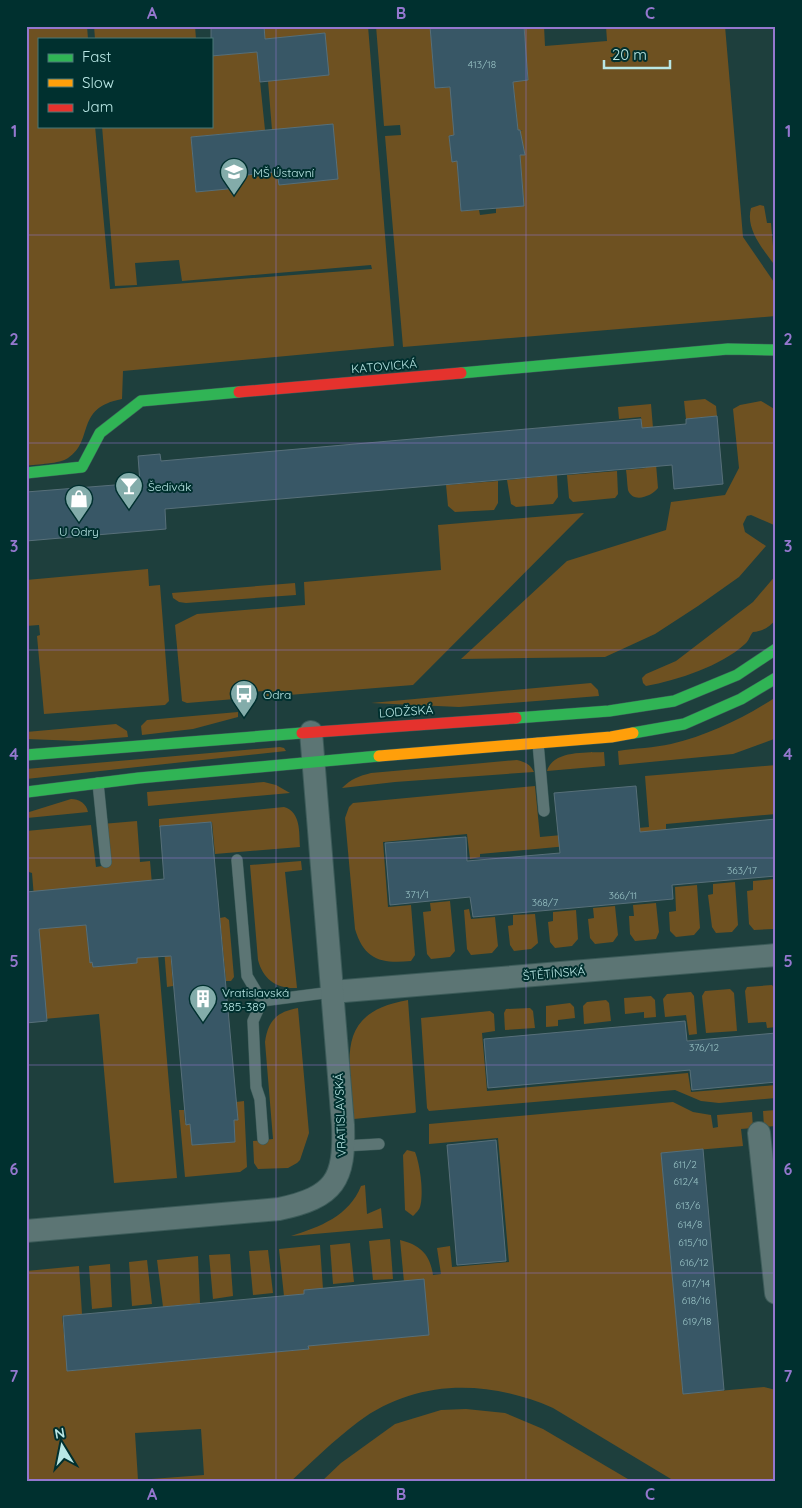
<svg xmlns="http://www.w3.org/2000/svg" width="802" height="1508" font-family="Quicksand,sans-serif">
	<rect width="100%" height="100%" fill="#1e3f3d"/>
	<g fill="#6e5121" fill-rule="evenodd">
		<path d="M26,26H87L88,39H39V126H95L110,289L372,269L371,265L182,281L179,260L135,263L137,285L115,286L102,126H211V56L257,52L265,130L191,137L196,192L238,188L237,176L277,171L279,185L337,179L272,130L268,81L328,75L325,33L265,39L264,26H368L394,346L123,371L122,399C74,408 95,440 68,458C60,464 37,464 26,466Z"/>
		<polygon points="94,26 195,26 196,39 95,39"/>
		<polygon points="376,26 430,26 435,88 455,87 454,135 449,136 452,161 457,161 461,211 479,210 480,215 496,213 496,208 524,205 520,155 525,155 518,131 523,130 518,130 513,82 528,80 524,26 544,26 545,46 607,41 606,26 725,26 743,237 776,285 776,316 403,347 385,136 401,135 400,125 384,126"/>
		<path d="M760,205L764,206L767,223H771L773,246L776,250V267C764,250 745,230 751,208Z"/>
		<polygon points="705,399 716,406 717,416 686,419 684,401"/>
		<polygon points="761,401 776,410 776,524 774,525 751,515 747,516 743,524 745,532 766,546 739,577 698,606 655,634 605,657 461,659 567,561 666,530 671,502 725,495 739,468 733,409 740,405"/>
		<path d="M651,404L658,488C652,496 633,504 628,490C627,484 627,476 626,470L646,468L641,417L619,419L618,407Z"/>
		<polygon points="617,471 618,494 615,498 573,502 569,498 567,475"/>
		<polygon points="557,475 558,497 553,504 516,507 511,504 507,480"/>
		<polygon points="498,481 498,503 494,510 455,512 448,506 446,485"/>
		<polygon points="584,513 413,685 264,697 264,691 235,693 235,699 187,703 182,701 175,625 197,614 305,605 304,582 441,570 438,525"/>
		<polygon points="148,569 149,586 160,585 169,701 165,705 44,714 37,636 40,635 39,625 26,626 26,580"/>
		<path d="M776,575V619C770,627 763,631 753,632C750,635 749,641 745,644C721,666 678,680 646,686L643,683L642,678L646,674L676,661L753,602Z"/>
		<polygon points="295,583 296,595 186,603 179,602 173,598 172,593"/>
		<polygon points="591,683 598,690 599,696 459,707 371,703"/>
		<path d="M776,697V738L774,739L733,754L619,765L618,751C635,748 654,748 671,744C709,735 744,718 776,697Z"/>
		<polygon points="238,712 238,717 193,729 142,735 141,726 147,720"/>
		<polygon points="116,724 127,731 128,737 79,741 26,739 26,732"/>
		<polygon points="280,747 284,748 286,751 26,779 26,769"/>
		<path d="M604,752L605,766L547,771C553,750 586,753 604,752Z"/>
		<path d="M517,760C525,762 530,764 534,772L395,782L342,788C351,779 359,776 371,773Z"/>
		<path d="M776,765V814L666,824V837L480,854V857L470,859L467,834L383,842L388,907L411,905L415,955L411,961C382,964 364,960 355,929L345,818L349,807L353,803L535,786L540,837L649,827L645,776Z"/>
		<polygon points="264,782 276,785 290,793 148,806 147,792"/>
		<path d="M71,799C79,799 86,803 88,812L27,818L26,813Z"/>
		<path d="M284,807C301,812 299,832 300,847L215,854L212,822L159,827V819Z"/>
		<path d="M137,821L140,862L150,861L177,1178L114,1183L99,1014L44,1019L32,873L29,872L26,831L91,825L96,867L108,865L102,824ZM133,882L140,958H137V963L93,967L92,962H90L86,925L45,928L41,891Z"/>
		<path d="M301,861L302,870L285,872L297,988C276,989 263,979 258,960L250,865Z"/>
		<polygon points="774,879 776,925 773,929 754,930 749,924 747,891 753,890 753,881"/>
		<polygon points="735,882 738,925 732,932 716,933 712,927 708,895 713,894 713,884"/>
		<polygon points="697,885 700,928 694,935 676,937 670,931 669,912 676,911 675,887"/>
		<polygon points="450,901 455,951 450,957 431,959 427,954 423,912 431,911 430,903"/>
		<polygon points="656,903 659,932 656,939 635,941 630,934 629,916 634,916 633,905"/>
		<polygon points="615,906 618,935 613,942 595,944 590,938 588,919 594,918 593,908"/>
		<polygon points="469,909 471,919 495,917 498,946 492,953 471,955 467,949 464,910"/>
		<polygon points="576,910 578,939 572,946 555,948 550,942 548,922 553,921 553,912"/>
		<polygon points="535,914 538,943 531,949 514,951 510,945 508,926 513,925 513,915"/>
		<polygon points="225,917 229,920 234,977 231,981 226,981 220,918"/>
		<polygon points="162,923 168,923 173,986 167,987"/>
		<polygon points="772,985 775,989 776,1027 767,1028 766,1022 748,1023 745,991 747,987"/>
		<polygon points="730,989 734,993 737,1031 706,1033 702,996 705,991"/>
		<polygon points="691,992 694,996 697,1034 689,1035 686,1015 665,1017 663,999 667,994"/>
		<polygon points="651,996 655,1000 656,1017 644,1018 644,1012 625,1014 624,998"/>
		<path d="M408,1000L416,1112L414,1113L354,1119C350,1060 333,1013 408,1000Z"/>
		<polygon points="606,1000 609,1003 611,1021 584,1024 583,1006 587,1002"/>
		<polygon points="570,1003 574,1007 575,1018 558,1020 558,1026 546,1027 546,1006"/>
		<path d="M298,1008L309,1133L300,1160L297,1163L288,1168L258,1169L254,1163L253,1141L273,1139L265,1042C268,1021 276,1012 298,1008Z"/>
		<polygon points="530,1008 533,1011 535,1028 505,1030 504,1013 506,1009"/>
		<polygon points="490,1011 494,1014 495,1031 482,1033 487,1091 688,1073 691,1092 776,1085 776,1098 719,1103 701,1101 675,1090 429,1111 427,1108 421,1018"/>
		<polygon points="244,1101 247,1167 240,1172 185,1177 179,1110 184,1110 185,1123 190,1123 192,1145 235,1142 234,1120 236,1102"/>
		<path d="M673,1102L693,1112L711,1115L713,1128L718,1127L717,1115L752,1112L753,1128L741,1129L743,1146L661,1153L683,1394L764,1387L776,1390V1482H676L553,1408C489,1380 417,1378 358,1422C334,1440 312,1462 290,1482H26V1271L79,1266L82,1314L62,1316L68,1371L308,1349V1345L404,1282L400,1240C420,1245 430,1254 433,1275L441,1274L437,1248L450,1246L452,1267L509,1262L498,1138L429,1144V1124ZM201,1429L204,1475L138,1480L135,1433Z"/>
		<polygon points="776,1110 776,1126 764,1127 763,1111"/>
		<path d="M407,1150L415,1152C420,1164 424,1194 420,1207C419,1210 415,1214 413,1216L405,1210L403,1155Z"/>
		<path d="M365,1185L367,1214L381,1208L383,1228L291,1236C320,1227 349,1216 361,1186Z"/>
		<polygon points="390,1239 393,1279 373,1280 369,1241"/>
		<polygon points="350,1243 354,1282 333,1284 330,1245"/>
		<polygon points="320,1245 323,1289 304,1290 304,1295 284,1296 279,1249"/>
		<polygon points="268,1250 273,1293 253,1295 249,1251"/>
		<polygon points="230,1254 233,1296 213,1299 209,1255"/>
		<polygon points="198,1256 200,1303 163,1307 157,1260"/>
		<polygon points="147,1260 152,1304 132,1306 129,1262"/>
		<polygon points="110,1264 112,1307 92,1309 89,1266"/>
		<polygon points="466,1409 505,1413 543,1429 633,1482 321,1482 341,1463 395,1424 441,1410"/>
	</g>
	<g fill="#385766" stroke="#576f79">
		<polygon points="211,26 264,26 265,39 325,33 329,75 260,82 257,52 211,56"/>
		<polygon points="430,26 524,26 528,80 513,82 518,130 520,130 525,155 520,155 524,206 461,211 457,161 452,162 449,136 454,135 450,87 435,88"/>
		<polygon points="333,124 338,179 279,185 277,172 237,176 238,188 196,192 191,137"/>
		<polygon points="717,416 723,484 674,489 672,465 165,509 166,529 26,541 26,492 140,483 138,456 160,454 161,461 641,419 642,428 686,424 686,419"/>
		<polygon points="636,786 640,832 776,819 776,876 672,885 673,899 473,917 470,897 390,905 385,843 466,837 467,861 560,853 554,793"/>
		<polygon points="211,822 238,1120 234,1120 235,1142 192,1145 190,1124 186,1125 171,956 137,958 137,963 93,967 92,962 90,963 86,925 39,929 47,1021 26,1023 26,892 164,879 160,826"/>
		<polygon points="685,1021 687,1041 776,1033 776,1082 692,1090 690,1070 488,1088 484,1039"/>
		<polygon points="496,1140 506,1261 457,1265 447,1145"/>
		<polygon points="703,1149 724,1390 683,1394 661,1153"/>
		<polygon points="424,1279 429,1335 308,1346 309,1349 67,1371 63,1316 304,1294 304,1290"/>
	</g>
	<g fill="none" stroke-linecap="round" stroke-linejoin="round">
		<defs>
			<g id="lane">
				<polyline points="538,743 544,811"/>
				<polyline points="98,783 106,862"/>
				<polyline points="237,860 247,976 262,1001 253,1021 256,1087 260,1099 263,1139"/>
				<polyline points="262,1001 332,992"/>
				<polyline points="344,1146 379,1144"/>
			</g>
			<g id="street">
				<polyline points="332,992 776,955"/>
				<polyline points="759,1133 776,1293"/>
				<path d="M26,1231L279,1209C335,1197 345,1180 343,1125L311,732"/>
			</g>
			<g id="fast">
				<polyline points="461,373 728,349 776,350"/>
				<polyline points="26,473 82,467 100,433 141,401 239,392"/>
				<polyline points="516,718 609,711 674,701 737,675 776,649"/>
				<polyline points="633,733 684,724 741,699 776,678"/>
				<polyline points="26,755 302,733"/>
				<polyline points="27,792 139,778 379,756"/>
			</g>
			<polyline id="slow" points="379,756 611,737 633,733"/>
			<g id="jam">
				<polyline points="239,392 461,373"/>
				<polyline points="302,733 516,718"/>
			</g>
		</defs>
		<use href="#lane" stroke="#3c5b59" stroke-width="12"/>
		<use href="#street" stroke="#3c5b59" stroke-width="24"/>
		<use href="#fast" stroke="#3c5b59" stroke-width="12"/>
		<use href="#slow" stroke="#3c5b59" stroke-width="12"/>
		<use href="#jam" stroke="#3c5b59" stroke-width="12"/>
		<use href="#lane" stroke="#5c7574" stroke-width="11"/>
		<use href="#street" stroke="#5c7574" stroke-width="22"/>
		<use href="#fast" stroke="#30b455" stroke-width="11"/>
		<use href="#slow" stroke="#ff9f0a" stroke-width="11"/>
		<use href="#jam" stroke="#e5322d" stroke-width="11"/>
	</g>
	<path fill="none" stroke="#9477ce" stroke-width="1" stroke-opacity="0.55" d="M276,26V1482M526,26V1482M26,235H776M26,443H776M26,650H776M26,858H776M26,1065H776M26,1273H776"/>
	<defs>
		<symbol id="school-pin" viewBox="-11 -11 22 30"><path d="M0 17L-7.5 6A9.5 9.5 0 1 1 7.5 6Z" fill="#83acaa" stroke="#00302f"/><path d="M0-5L7-2L0 1L-7-2ZM-4 1L0 2.5L4 1V4Q0 6-4 4Z" fill="#fff"/></symbol>
		<symbol id="bar-pin" viewBox="-11 -11 22 30"><path d="M0 17L-7.5 6A9.5 9.5 0 1 1 7.5 6Z" fill="#83acaa" stroke="#00302f"/><path d="M-6-5H6L.8 .8V4.5H3.5V6h-7V4.5H-.8V.8Z" fill="#fff"/></symbol>
		<symbol id="shop-pin" viewBox="-11 -11 22 30"><path d="M0 17L-7.5 6A9.5 9.5 0 1 1 7.5 6Z" fill="#83acaa" stroke="#00302f"/><path d="M-5-2.5h2.3a2.7 3.5 0 0 1 5.4 0H5L5.5 6h-11ZM-1.5-2.5h3a1.5 2.3 0 0 0-3 0Z" fill="#fff"/></symbol>
		<symbol id="bus-pin" viewBox="-11 -11 22 30"><path d="M0 17L-7.5 6A9.5 9.5 0 1 1 7.5 6Z" fill="#83acaa" stroke="#00302f"/><path d="M-5-6H5V4H4V6H2V4H-2V6H-4V4H-5ZM-3.5-4V0h7V-4ZM-3.5 1.2v1.5H-2V1.2ZM2 1.2v1.5H3.5V1.2Z" fill="#fff"/></symbol>
		<symbol id="building-pin" viewBox="-11 -11 22 30"><path d="M0 17L-7.5 6A9.5 9.5 0 1 1 7.5 6Z" fill="#83acaa" stroke="#00302f"/><path d="M-4-6H4V6H1V3H-1V6H-4ZM-2.5-4.3h1.7v1.8h-1.7ZM.8-4.3h1.7v1.8H.8ZM-2.5-1h1.7V.8h-1.7ZM.8-1h1.7V.8H.8Z" fill="#fff"/></symbol>
	</defs>
	<g fill-rule="evenodd">
		<use href="#school-pin" x="218" y="156" width="32" height="43"/>
		<use href="#bar-pin" x="113" y="470" width="32" height="43"/>
		<use href="#shop-pin" x="63" y="483" width="32" height="43"/>
		<use href="#bus-pin" x="228" y="678" width="32" height="43"/>
		<use href="#building-pin" x="187" y="983" width="32" height="43"/>
	</g>
	<g text-anchor="middle" dominant-baseline="central" stroke-width="4" stroke-linejoin="round" paint-order="stroke">
		<g font-size="10" fill="#99c3c5">
			<text x="482" y="64">413/18</text>
			<text x="742" y="870">363/17</text>
			<text x="417" y="894">371/1</text>
			<text x="623" y="895">366/11</text>
			<text x="545" y="902">368/7</text>
			<text x="704" y="1047">376/12</text>
			<text x="685" y="1164">611/2</text>
			<text x="686" y="1181">612/4</text>
			<text x="688" y="1205">613/6</text>
			<text x="690" y="1224">614/8</text>
			<text x="693" y="1242">615/10</text>
			<text x="694" y="1262">616/12</text>
			<text x="696" y="1283">617/14</text>
			<text x="696" y="1300">618/16</text>
			<text x="697" y="1321">619/18</text>
		</g>
		<g font-size="12" fill="#b9e7e5" stroke="#00302f" text-anchor="start">
			<text x="253" y="172">MŠ Ústavní</text>
			<text x="148" y="486">Šedivák</text>
			<text x="79" y="531" text-anchor="middle">U Odry</text>
			<text x="263" y="694">Odra</text>
			<text x="222" y="992">Vratislavská<tspan x="222" dy="14">385-389</tspan></text>
		</g>
		<g font-size="12" fill="#b9e7e5" stroke="#00302f">
			<text transform="translate(384 366) rotate(-5)">KATOVICKÁ</text>
			<text transform="translate(406 711) rotate(-4)">LODŽSKÁ</text>
			<text transform="translate(554 973) rotate(-5)">ŠTĚTÍNSKÁ</text>
			<text transform="translate(340 1115) rotate(-92)">VRATISLAVSKÁ</text>
		</g>
	</g>
	<rect width="802" height="1508" fill="none" stroke="#00302f" stroke-width="55"/>
	<rect x="38" y="38" width="175" height="90" fill="#00302f" stroke="#4a7978"/>
	<rect x="48" y="54" width="25" height="8" fill="#30b455" stroke="#4a7978"/>
	<text x="82" y="62" font-size="15" fill="#b9e7e5">Fast</text>
	<rect x="48" y="79" width="25" height="8" fill="#ff9f0a" stroke="#4a7978"/>
	<text x="82" y="88" font-size="15" fill="#b9e7e5">Slow</text>
	<rect x="48" y="104" width="25" height="8" fill="#e5322d" stroke="#4a7978"/>
	<text x="82" y="112" font-size="15" fill="#b9e7e5">Jam</text>
	<g transform="translate(62 1446) rotate(350)" stroke="#00302f" stroke-width="4" paint-order="stroke">
	<path d="M0-4L9 19L0 12L-9 19Z" fill="#b9e7e5"/>
	<text y="-8" font-size="14" font-weight="bold" text-anchor="middle" fill="#b9e7e5">N</text>
	</g>
	<path d="M604 60v8h66v-8" fill="none" stroke="#b9e7e5" stroke-width="2.5"/>
	<text x="612" y="60" font-size="15" fill="#b9e7e5" stroke="#00302f" stroke-width="4" paint-order="stroke">20 m</text>
	<rect x="28" y="28" width="746" height="1452" fill="none" stroke="#9477ce" stroke-width="2"/>
	<g font-size="16" text-anchor="middle" font-weight="bold" fill="#9477ce">
		<text x="152" y="19">A</text>
		<text x="401" y="19">B</text>
		<text x="650" y="19">C</text>
		<text x="14" y="137">1</text>
		<text x="788" y="137">1</text>
		<text x="14" y="345">2</text>
		<text x="788" y="345">2</text>
		<text x="14" y="552">3</text>
		<text x="788" y="552">3</text>
		<text x="14" y="760">4</text>
		<text x="788" y="760">4</text>
		<text x="14" y="967">5</text>
		<text x="788" y="967">5</text>
		<text x="14" y="1175">6</text>
		<text x="788" y="1175">6</text>
		<text x="14" y="1382">7</text>
		<text x="788" y="1382">7</text>
		<text x="152" y="1500">A</text>
		<text x="401" y="1500">B</text>
		<text x="650" y="1500">C</text>
	</g>
</svg>
